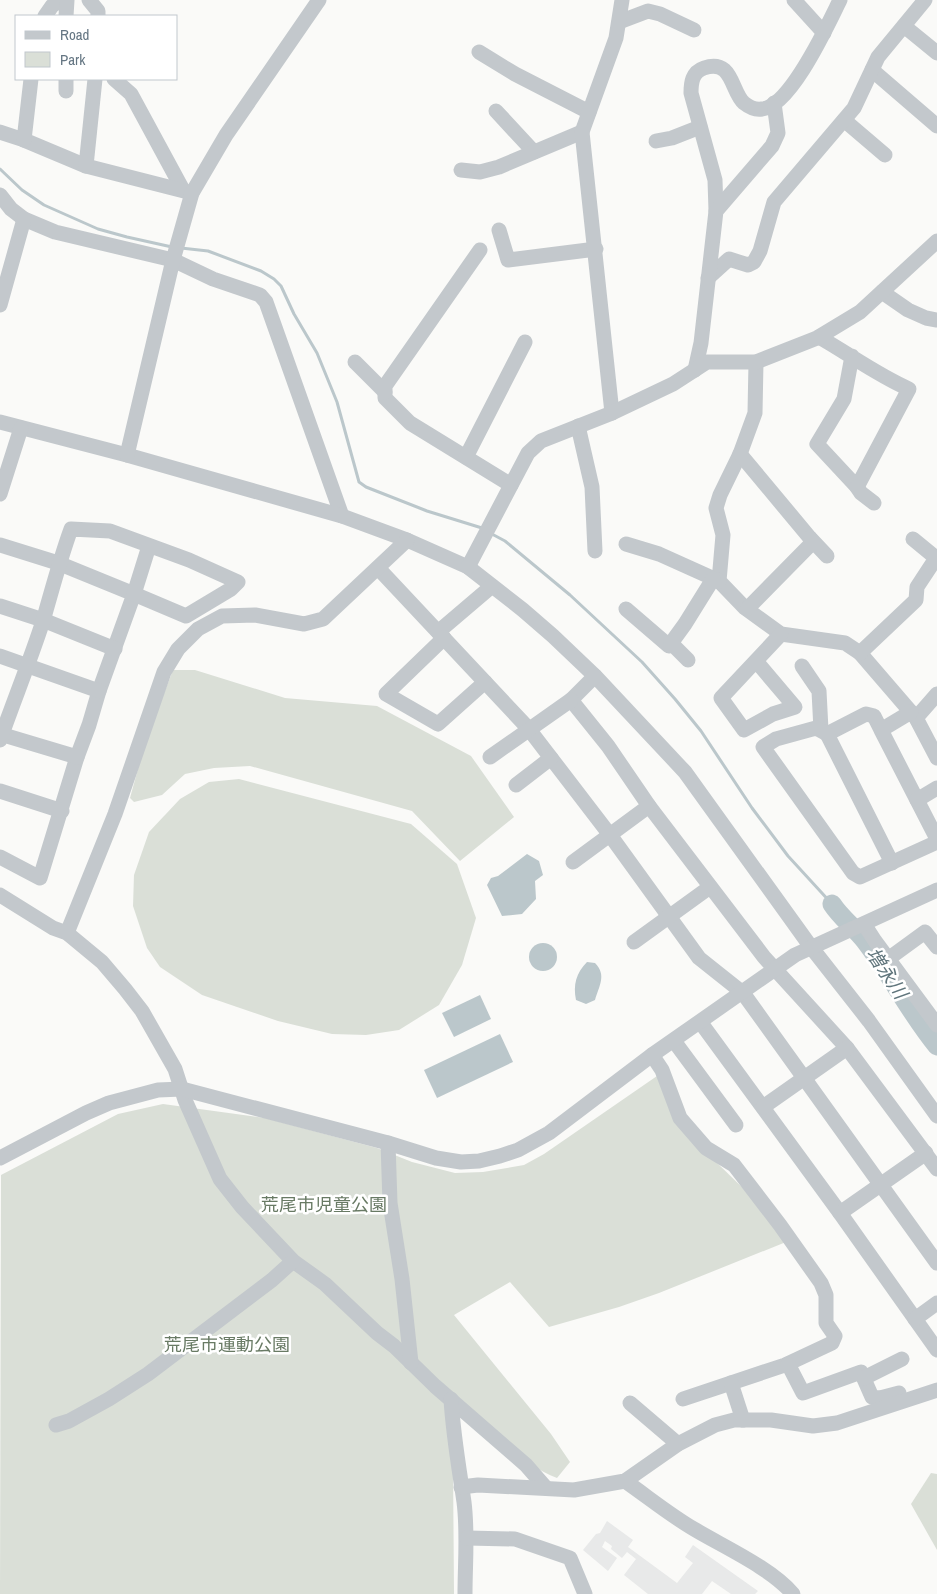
<svg xmlns="http://www.w3.org/2000/svg" width="937" height="1594" font-family="'Archivo Narrow','Noto Sans JP',sans-serif">
	<rect width="100%" height="100%" fill="#fafaf8"/>
	<polygon fill="#e8e9e9" points="607,1521 633,1540 628,1547 677,1583 693,1563 685,1557 693,1545 758,1591 755,1594 731,1594 712,1581 702,1594 648,1594 624,1575 636,1559 627,1552 622,1558 611,1549 612,1546 605,1541 602,1547 617,1558 608,1571 583,1550 596,1534 600,1533"/>
	<g fill="#dadfd7">
		<polygon points="173,670 195,670 285,698 377,706 471,756 514,817 460,861 412,811 250,766 214,768 185,774 162,795 134,802 130,798 146,740"/>
		<polygon points="239,779 411,824 457,864 476,918 462,965 439,1005 399,1030 366,1035 332,1034 278,1021 202,995 160,967 147,948 133,906 134,875 149,832 180,799 209,782"/>
		<path d="M657,1076L674,1121L750,1195L786,1242L659,1293L619,1307L549,1327L510,1282L454,1315L551,1434L570,1462L557,1478C517,1463 487,1425 456,1395L453,1463L454,1594H0L1,1175L118,1114L163,1104L265,1118L377,1148L412,1162L455,1173L483,1172L524,1165L544,1154Z"/>
		<polygon points="931,1473 937,1474 937,1550 911,1504"/>
	</g>
	<g fill="#bbc7cb">
		<polygon points="527,854 539,861 543,875 535,881 536,899 522,914 502,916 487,885 491,878 498,876"/>
		<circle cx="543" cy="957" r="14"/>
		<path d="M587,962L595,963C607,975 599,986 595,1000L586,1004L576,1000C573,985 576,973 587,962Z"/>
		<polygon points="480,995 491,1019 454,1037 442,1013"/>
		<polygon points="500,1034 513,1062 437,1098 424,1070"/>
	</g>
	<g fill="none" stroke-linecap="round" stroke-linejoin="round">
		<g stroke="#bbc7cb" stroke-width="3">
			<polyline points="0,169 22,190 44,205 98,229 127,237 172,247"/>
			<polyline points="181,248 208,251 261,271 274,279 281,286 294,314 317,353 337,402 359,482 366,487 427,511 482,528"/>
			<polyline points="490,533 505,541 570,595 642,662 675,699 701,731 752,808 788,856 832,904"/>
		</g>
		<path stroke="#bbc7cb" stroke-width="19" d="M832,904C841,918 855,928 865,941C891,975 910,1013 937,1046"/>
		<g stroke="#c3c8cc" stroke-width="15">
			<polyline points="89,0 98,11 98,16"/>
			<polyline points="794,0 824,33"/>
			<polyline points="45,16 52,6 60,0"/>
			<polyline points="66,16 67,0"/>
			<polyline points="619,22 648,11 660,14 694,30"/>
			<polyline points="904,26 937,53"/>
			<polyline points="479,52 515,74 589,112"/>
			<polyline points="872,70 937,126"/>
			<polyline points="114,79 131,94 183,190"/>
			<polyline points="66,91 66,79"/>
			<polyline points="496,111 534,152"/>
			<polyline points="844,120 885,155"/>
			<polyline points="0,132 24,140 86,166 192,193"/>
			<polyline points="24,140 31,79"/>
			<polyline points="656,141 672,138 700,127"/>
			<polyline points="86,166 95,79"/>
			<polyline points="461,170 480,172 499,167 582,132"/>
			<polyline points="0,195 11,209 24,219 55,232 173,260 213,279 260,295 266,302 342,516"/>
			<path d="M716,211L715,180L691,93C691,83 692,72 704,68C733,58 731,92 744,103C749,107 756,110 762,109C791,106 828,24 840,0"/>
			<polyline points="499,230 508,260 596,249"/>
			<polyline points="480,250 385,386 385,398 410,423 511,485"/>
			<polyline points="708,278 729,259 748,265 754,262 760,251 774,202 854,108 878,57 925,0"/>
			<polyline points="882,292 908,310 926,318 937,320"/>
			<polyline points="0,305 24,219"/>
			<path d="M819,337C849,354 877,375 909,389L857,487L817,444L844,399L852,356"/>
			<polyline points="355,362 385,392"/>
			<polyline points="756,362 755,413 740,454 720,495 716,508 723,535 719,581 745,608 781,634 845,643 860,653 916,718 937,758"/>
			<polyline points="695,370 701,343 716,211 772,146 778,133 774,103"/>
			<polyline points="612,413 582,132 616,38 622,0"/>
			<polyline points="0,422 127,455 342,516 407,540 468,567 523,610 553,636 595,676 685,772 811,947 869,1021 937,1116"/>
			<polyline points="578,426 592,487 595,551"/>
			<polyline points="740,454 810,538 811,544 747,609"/>
			<polyline points="127,455 173,260 192,193 226,135 319,0"/>
			<polyline points="466,457 525,342"/>
			<polyline points="857,487 861,493 874,503"/>
			<polyline points="0,494 21,428"/>
			<polyline points="810,538 827,556"/>
			<polyline points="626,544 659,554 719,581"/>
			<polyline points="0,545 58,563 134,594 99,691 89,725 77,757 40,878 0,857"/>
			<polyline points="468,567 528,453 541,441 612,413 673,384 707,362 756,362 817,338 860,312 937,241"/>
			<polyline points="378,568 528,728 610,835 699,958 743,993 937,1263"/>
			<polyline points="0,606 43,620 115,649"/>
			<polyline points="626,609 669,646 685,624 713,579"/>
			<polyline points="438,632 492,586"/>
			<polyline points="444,638 386,694 438,724 485,682"/>
			<polyline points="671,643 688,660"/>
			<polyline points="860,653 916,600 917,587 936,558 913,539"/>
			<polyline points="0,656 99,691"/>
			<polyline points="756,661 795,707 773,714 744,730 721,698 781,634"/>
			<polyline points="802,666 819,691 821,730"/>
			<polyline points="595,676 571,700 608,746 649,806 764,957 847,1048 937,1169"/>
			<polyline points="916,718 937,694"/>
			<polyline points="881,730 936,837 935,843 860,877 853,873 763,747 776,739 816,728 827,734 866,714 874,716 881,730 911,712"/>
			<polyline points="0,734 77,757"/>
			<polyline points="827,734 892,863"/>
			<path d="M0,740C14,700 30,661 43,621C52,590 60,559 71,529L110,531L189,560L238,582L231,589L186,616L134,594L149,546"/>
			<polyline points="490,757 571,700"/>
			<polyline points="516,785 551,758"/>
			<polyline points="0,791 62,811"/>
			<polyline points="917,800 937,788"/>
			<polyline points="573,862 649,806"/>
			<polyline points="0,895 53,928 67,933 102,962 125,989 142,1011 175,1069 185,1100 220,1179 242,1207 293,1261 325,1284 377,1333 394,1346 435,1386 526,1465 546,1488"/>
			<polyline points="864,924 875,941 937,1025"/>
			<polyline points="67,933 115,814 164,672 178,649 198,629 222,616 255,615 304,624 323,619 407,540"/>
			<polyline points="634,942 710,887"/>
			<polyline points="888,959 925,932 937,947"/>
			<polyline points="701,1023 840,1213 937,1350"/>
			<polyline points="674,1041 736,1125"/>
			<polyline points="652,1055 662,1070 680,1118 706,1148 734,1165 780,1225 821,1283 826,1295 826,1323 835,1336 832,1343 785,1365 683,1399"/>
			<polyline points="763,1107 847,1048"/>
			<polyline points="388,1143 390,1203 402,1279 411,1363"/>
			<polyline points="0,1158 86,1113 109,1103 158,1090 182,1089 388,1143 436,1158 461,1162 479,1161 500,1156 518,1150 549,1133 652,1055 795,955 937,890"/>
			<polyline points="840,1213 926,1153"/>
			<polyline points="915,1319 937,1303"/>
			<polyline points="788,1364 803,1393 861,1372 872,1397 880,1398 899,1393"/>
			<polyline points="864,1378 902,1359"/>
			<polyline points="731,1383 743,1420"/>
			<path d="M451,1399C453,1434 459,1468 464,1502C468,1533 465,1563 465,1594"/>
			<polyline points="630,1403 678,1444"/>
			<polyline points="56,1425 69,1421 109,1399 148,1374 272,1280 293,1261"/>
			<path d="M625,1481C648,1497 670,1515 694,1529C724,1547 771,1568 793,1594"/>
			<polyline points="461,1487 478,1485 574,1490 625,1481 678,1444 715,1425 734,1420 771,1420 813,1426 837,1423 937,1390"/>
			<polyline points="467,1538 515,1539 570,1558 585,1594"/>
		</g>
	</g>
	<g text-anchor="middle" dominant-baseline="central" stroke-width="5" stroke-linejoin="round" paint-order="stroke">
		<g font-size="18" fill="#687a64" stroke="#fff">
			<text x="324" y="1204">荒尾市児童公園</text>
			<text x="227" y="1344">荒尾市運動公園</text>
		</g>
		<g font-size="19" font-style="italic" fill="#60757c" stroke="#fff">
			<text transform="translate(887 973) rotate(56)">増永川</text>
		</g>
	</g>
	<rect x="15" y="15" width="162" height="65" fill="#ffffff" stroke="#c1c8cd"/>
	<rect x="25" y="31" width="25" height="8" fill="#c3c8cc" stroke="#c1c8cd"/>
	<text x="60" y="40" font-size="15" fill="#657683">Road</text>
	<rect x="25" y="52" width="25" height="15" fill="#dadfd7" stroke="#c1c8cd"/>
	<text x="60" y="65" font-size="15" fill="#657683">Park</text>
</svg>
